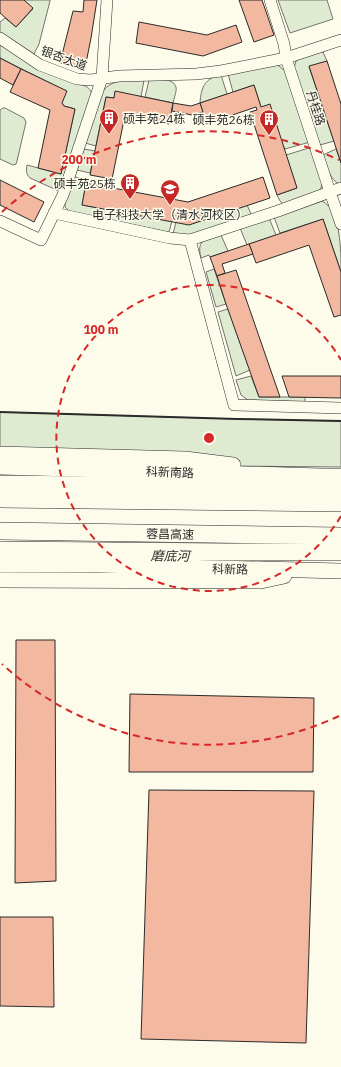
<svg xmlns="http://www.w3.org/2000/svg" width="341" height="1067" font-family="'IBM Plex Sans','Noto Sans SC',sans-serif">
	<rect width="100%" height="100%" fill="#fdfbea"/>
	<g fill="#deebd1" stroke="#74746e">
		<polygon points="24,0 50,0 50,1 39,44 34,54 0,32 0,22 5,18 16,27 33,9"/>
		<polygon points="278,0 327,0 333,19 290,33"/>
		<path d="M0,45L34,67L83,85C88,87 90,89 92,94L61,192L30,178C26,174 26,171 27,165L61,174L75,109L64,106L62,103L66,91L0,58Z"/>
		<polygon points="321,52 323,52 327,61 309,67 320,99 306,103 294,68 296,61 299,59"/>
		<polygon points="276,64 279,66 285,71 310,142 285,149 261,107 254,85 233,92 228,74"/>
		<path d="M221,75L227,94L200,103C201,87 205,78 221,75Z"/>
		<path d="M144,80L141,97L115,92L114,98L106,97L96,146L85,143L102,92C113,78 128,80 144,80Z"/>
		<path d="M149,80C157,80 173,77 176,87C177,91 174,98 173,103L145,97Z"/>
		<polygon points="321,104 334,141 320,145 307,108"/>
		<polygon points="3,108 5,108 24,118 26,122 17,161 16,164 13,165 0,159 0,110"/>
		<polygon points="312,147 322,183 321,188 319,192 283,204 280,201 277,195 297,188 286,155"/>
		<polygon points="84,149 95,151 90,173 77,170"/>
		<path d="M336,149L341,163V185C329,180 327,166 323,155Z"/>
		<polygon points="75,177 87,179 82,205 172,221 169,232 70,212 65,207 65,202"/>
		<path d="M322,201C341,210 341,251 341,272L323,219L280,233L274,217Z"/>
		<polygon points="247,205 252,216 195,236 173,234 176,222"/>
		<polygon points="269,218 276,235 247,245 240,228"/>
		<path d="M221,235L228,251L210,257L209,255L201,258C196,238 206,240 221,235Z"/>
		<polygon points="214,269 226,304 216,307 206,272"/>
		<polygon points="228,309 250,370 236,376 218,312"/>
		<polygon points="251,376 259,397 305,397 305,402 248,400 241,395 236,380"/>
		<polygon points="0,412 237,419 341,421 341,467 120,465 0,462"/>
	</g>
	<g fill="#f2b8a0" stroke="#2b2b2b">
		<polygon points="0,0 24,0 33,8 16,27 0,13"/>
		<polygon points="84,0 97,0 91,38 85,68 60,63 73,11 83,12"/>
		<polygon points="239,0 262,0 274,35 254,42"/>
		<polygon points="139,22 207,35 236,25 242,42 203,56 136,43"/>
		<polygon points="0,58 21,69 13,85 0,78"/>
		<polygon points="327,61 341,104 341,163 309,66"/>
		<polygon points="21,69 67,91 62,103 64,106 75,109 61,174 38,168 50,110 10,92"/>
		<polygon points="254,85 261,107 270,104 297,188 277,195 250,112 257,110 256,107 206,124 200,103"/>
		<polygon points="115,91 173,103 169,124 125,115 112,179 90,175 106,97 114,98"/>
		<polygon points="173,103 191,106 200,103 203,112 192,115 172,111"/>
		<polygon points="263,177 270,198 189,225 82,205 86,183 188,202"/>
		<polygon points="0,180 44,202 34,222 0,205"/>
		<polygon points="323,219 341,272 341,315 334,317 309,245 256,263 249,244"/>
		<polygon points="249,244 253,254 222,264 225,273 217,276 210,257"/>
		<polygon points="236,270 280,397 259,397 226,304 217,276"/>
		<polygon points="282,376 341,376 341,398 289,397"/>
		<polygon points="16,640 55,640 56,881 15,883"/>
		<polygon points="130,694 314,698 313,772 129,772"/>
		<polygon points="149,790 314,791 306,1043 141,1039"/>
		<polygon points="0,917 53,917 54,1007 0,1006"/>
	</g>
	<g fill="none" stroke-linecap="round" stroke-linejoin="round">
		<defs>
			<g id="minor">
				<polyline points="270,0 284,44 286,58 330,192 341,224"/>
				<polyline points="0,38 40,65 77,79 91,80 119,76 196,74 221,71 286,58 341,40"/>
				<polyline points="54,213 170,238 190,240 278,211 341,188"/>
				<polyline points="0,221 41,240 63,195 102,78 107,0"/>
				<polyline points="190,240 234,405 341,408"/>
			</g>
			<g id="major">
				<polyline points="0,454 185,459 233,465"/>
				<polyline points="0,467 321,476 341,476"/>
				<polyline points="0,565 99,565 341,571"/>
				<polyline points="0,580 261,581 284,576"/>
			</g>
			<g id="highway">
				<polyline points="0,484 341,488"/>
				<polyline points="0,499 341,503"/>
				<polyline points="0,531 341,536"/>
				<polyline points="0,550 227,552 341,552"/>
			</g>
		</defs>
		<use href="#minor" stroke="#2b2b2b" stroke-width="12"/>
		<use href="#major" stroke="#2b2b2b" stroke-width="16"/>
		<use href="#highway" stroke="#2b2b2b" stroke-width="18"/>
		<use href="#minor" stroke="#fdfbea" stroke-width="11"/>
		<use href="#major" stroke="#fdfbea" stroke-width="15"/>
		<use href="#highway" stroke="#fdfbea" stroke-width="17"/>
		<polyline stroke="#2b2b2b" stroke-width="2" points="0,412 237,419 341,421"/>
	</g>
	<g fill="none" stroke="#d62828" stroke-width="2" stroke-dasharray="7 5">
		<path d="M341 516A153 153 0 1 1 341 360"/>
		<path d="M339 716A307 307 0 0 1 2 664M2 212A307 307 0 0 1 339 160"/>
	</g>
	<defs>
		<symbol id="building-pin" viewBox="-11 -11 22 30"><path d="M0 17L-7.5 6A9.5 9.5 0 1 1 7.5 6Z" fill="#c62828" stroke="#fdfbea"/><path d="M-4-6H4V6H1V3H-1V6H-4ZM-2.5-4.3h1.7v1.8h-1.7ZM.8-4.3h1.7v1.8H.8ZM-2.5-1h1.7V.8h-1.7ZM.8-1h1.7V.8H.8Z" fill="#fff"/></symbol>
		<symbol id="university-pin" viewBox="-11 -11 22 30"><path d="M0 17L-7.5 6A9.5 9.5 0 1 1 7.5 6Z" fill="#c62828" stroke="#fdfbea"/><path d="M0-5L7-2L0 1L-7-2ZM-4 1L0 2.5L4 1V4Q0 6-4 4Z" fill="#fff"/></symbol>
	</defs>
	<g fill-rule="evenodd">
		<use href="#building-pin" x="98" y="107" width="22" height="30"/>
		<use href="#building-pin" x="258" y="108" width="22" height="30"/>
		<use href="#building-pin" x="119" y="172" width="22" height="30"/>
		<use href="#university-pin" x="159" y="178" width="22" height="30"/>
	</g>
	<g text-anchor="middle" dominant-baseline="central" stroke-width="3" stroke-linejoin="round" paint-order="stroke">
		<g font-size="12" fill="#2b2b2b" stroke="#fdfbea">
			<text transform="translate(64 58) rotate(20)">银杏大道</text>
			<text transform="translate(316 108) rotate(72)">丹桂路</text>
			<text transform="translate(170 472) rotate(2)">科新南路</text>
			<text transform="translate(170 534) rotate(1)">蓉昌高速</text>
			<text transform="translate(230 569) rotate(1)">科新路</text>
		</g>
		<g font-size="12" fill="#2b2b2b" stroke="#fdfbea" text-anchor="end">
			<text x="123" y="118" text-anchor="start">硕丰苑24栋</text>
			<text x="255" y="119">硕丰苑26栋</text>
			<text x="116" y="183">硕丰苑25栋</text>
			<text x="170" y="214" text-anchor="middle">电子科技大学（清水河校区）</text>
		</g>
		<g font-size="13" font-style="italic" fill="#2b2b2b" stroke="#fdfbea">
			<text transform="translate(170 556) rotate(1)">磨底河</text>
		</g>
	</g>
	<circle cx="209" cy="438" r="6" fill="#d62828" stroke="#fdfbea" stroke-width="2"/>
	<g font-size="12" text-anchor="middle" font-weight="bold" fill="#d62828" stroke="#fdfbea" stroke-width="3" stroke-linejoin="round" paint-order="stroke">
		<text x="79" y="164">200 m</text>
		<text x="101" y="334">100 m</text>
	</g>
</svg>
